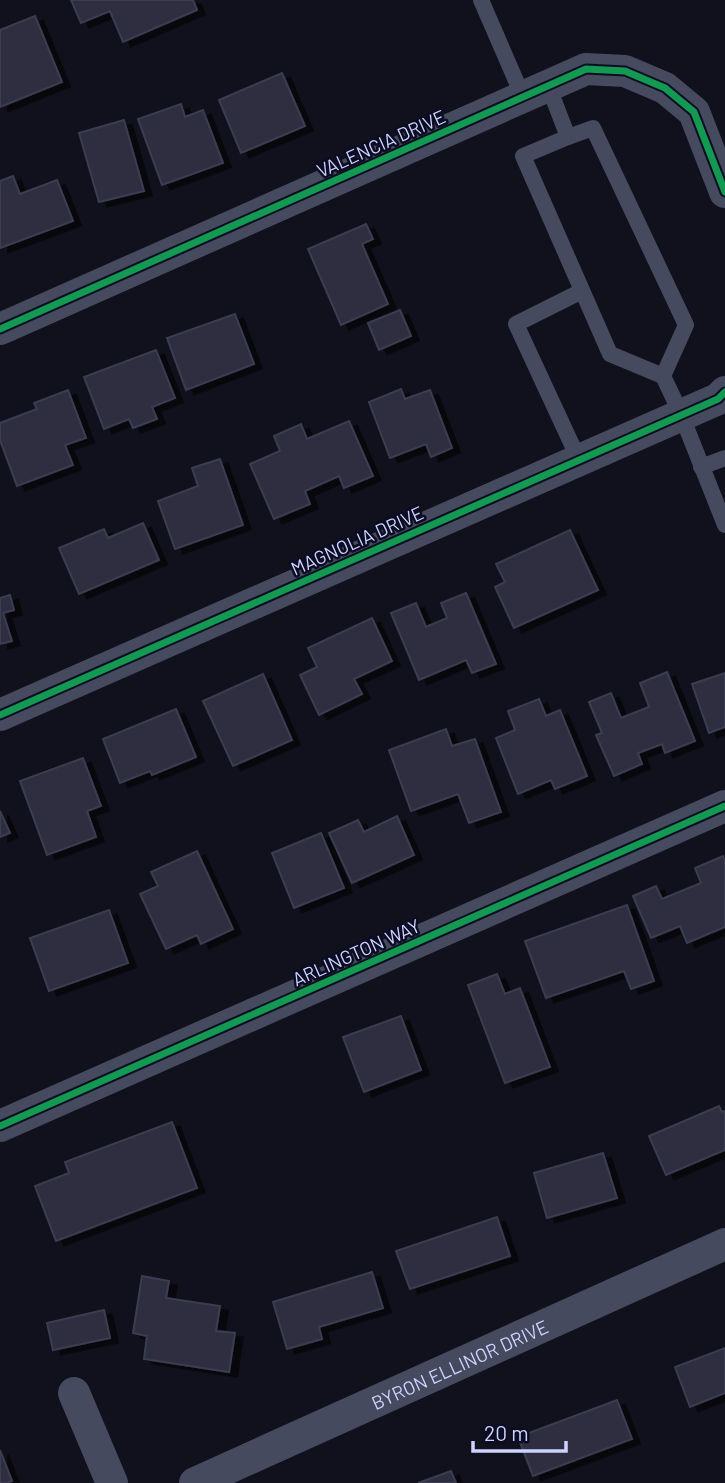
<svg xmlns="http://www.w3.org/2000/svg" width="725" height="1483" font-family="Barlow,sans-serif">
	<defs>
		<filter id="shadow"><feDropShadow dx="8" dy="4.5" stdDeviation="0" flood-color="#0009"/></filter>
	</defs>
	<rect width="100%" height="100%" fill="#11111d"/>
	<g fill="#2e2f3f" stroke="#3b3c51" stroke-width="2" filter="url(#shadow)">
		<polygon points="71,0 193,0 197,10 123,42 110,11 81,23"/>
		<polygon points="35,16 62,82 0,107 0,30"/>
		<polygon points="282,73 305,126 241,153 219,100"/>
		<polygon points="181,104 185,117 203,110 223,163 162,185 138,119"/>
		<polygon points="124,120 144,191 99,202 79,133"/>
		<polygon points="13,176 20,194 57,180 73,221 0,248 0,181"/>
		<polygon points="366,224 373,239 362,244 388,304 341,325 308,249"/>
		<polygon points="400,310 411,336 379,350 368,323"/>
		<polygon points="235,314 254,364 186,390 167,338"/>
		<polygon points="156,350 175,398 152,407 157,419 133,428 129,419 104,429 84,377"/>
		<polygon points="401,389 405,399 430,390 452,448 431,457 426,444 390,458 369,402"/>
		<polygon points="68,390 86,438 65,445 73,465 17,486 0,440 0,423 37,409 34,403"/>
		<polygon points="349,421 373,476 344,488 339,476 305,491 310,504 274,519 250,464 280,451 274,436 301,424 307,439"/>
		<polygon points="220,459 243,525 175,549 158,501 198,486 192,468"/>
		<polygon points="143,523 159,560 79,594 59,548 104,529 108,538"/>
		<polygon points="570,530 598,590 514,628 495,587 505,582 496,564"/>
		<polygon points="466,593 496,664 472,673 466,660 419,680 391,613 416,603 426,627 447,618 441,603"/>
		<polygon points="10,595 14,610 3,613 12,641 0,644 0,598"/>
		<polygon points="372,618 392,661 354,679 362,694 319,715 300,675 317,667 308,648"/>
		<polygon points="667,672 695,741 665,753 662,744 638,753 642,764 614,776 596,735 602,733 589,702 611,693 621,718 649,707 640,683"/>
		<polygon points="725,673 725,727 709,733 692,684"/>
		<polygon points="263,674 292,740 233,766 203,701"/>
		<polygon points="539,699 546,716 560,710 587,776 555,789 551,780 518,794 496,738 515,730 508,711"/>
		<polygon points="176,709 196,757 152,775 150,771 120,783 103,739"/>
		<polygon points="446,729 452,746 475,739 501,812 469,823 458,794 411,811 389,750"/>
		<polygon points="83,758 101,806 87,811 96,837 47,855 20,781"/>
		<polygon points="0,811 10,833 0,837"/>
		<polygon points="397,816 414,855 352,883 329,833 358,820 364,832"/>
		<polygon points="321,833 344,888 294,908 272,853"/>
		<polygon points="197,851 233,929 201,944 197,935 166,949 140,894 158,886 151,872"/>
		<polygon points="723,856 725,861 725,927 687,943 680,926 651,938 633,896 656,886 662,899 701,883 695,868"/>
		<polygon points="627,905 654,981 631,989 624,971 546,998 525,941"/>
		<polygon points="109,910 128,963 49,991 30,938"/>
		<polygon points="497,974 505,994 520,988 550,1067 505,1083 468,985"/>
		<polygon points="401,1016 421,1070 364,1092 343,1037"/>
		<polygon points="719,1106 722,1112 725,1111 725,1150 666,1175 649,1136"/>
		<polygon points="172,1122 197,1188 56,1241 35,1186 69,1173 65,1162"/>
		<polygon points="603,1153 617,1198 547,1218 534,1173"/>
		<polygon points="497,1217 510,1256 410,1289 396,1251"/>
		<polygon points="372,1272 383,1308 319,1327 322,1339 287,1349 273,1302"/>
		<polygon points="142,1276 169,1281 166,1298 220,1306 216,1331 235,1333 229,1372 144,1359 147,1336 133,1333"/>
		<polygon points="104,1310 110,1338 53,1350 47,1323"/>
		<polygon points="725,1348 725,1393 690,1407 675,1367"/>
		<polygon points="617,1400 632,1439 533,1476 518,1437"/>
		<polygon points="0,1450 12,1481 6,1483 0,1483"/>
		<polygon points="451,1471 456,1483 418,1483"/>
	</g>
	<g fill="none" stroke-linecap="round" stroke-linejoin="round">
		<g stroke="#454a5e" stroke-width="16">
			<polyline points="481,0 523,97"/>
			<polyline points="548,85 568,137 593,128 686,325 663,376 681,414 725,525"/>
			<polyline points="568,137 523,156 610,354 663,376"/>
			<polyline points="579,460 516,324 582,291"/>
			<polyline points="701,467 725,458"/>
		</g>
		<g stroke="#454a5e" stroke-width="32">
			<polyline points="0,329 586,69 625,71 665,88 694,112 725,192"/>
			<polyline points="0,715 718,399 725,392"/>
			<polyline points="0,1126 725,806"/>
			<polyline points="74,1393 112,1483"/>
			<path id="s1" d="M195,1483L725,1244"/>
		</g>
		<defs>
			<g id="cycleway">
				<polyline points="0,329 586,69 625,71 665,88 694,112 725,192"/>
				<polyline points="0,715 718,399 725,392"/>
				<polyline points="0,1126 725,806"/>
			</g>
		</defs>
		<use href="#cycleway" stroke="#0c0d22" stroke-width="11"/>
		<use href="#cycleway" stroke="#139951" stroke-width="7"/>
	</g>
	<g text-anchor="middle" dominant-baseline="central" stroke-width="5" stroke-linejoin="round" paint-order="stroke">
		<g font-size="19" fill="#cdd3ff" stroke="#0c0d22">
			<text transform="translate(381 143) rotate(-24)">VALENCIA DRIVE</text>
			<text transform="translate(357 540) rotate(-24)">MAGNOLIA DRIVE</text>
			<text transform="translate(356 952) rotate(-24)">ARLINGTON WAY</text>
			<text stroke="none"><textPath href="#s1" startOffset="290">BYRON ELLINOR DRIVE</textPath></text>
		</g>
	</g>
	<path d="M473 1441v10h93v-10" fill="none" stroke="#cdd3ff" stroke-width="3.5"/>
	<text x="484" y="1441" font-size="21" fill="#cdd3ff" stroke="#0c0d22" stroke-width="5" paint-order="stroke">20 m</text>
</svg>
